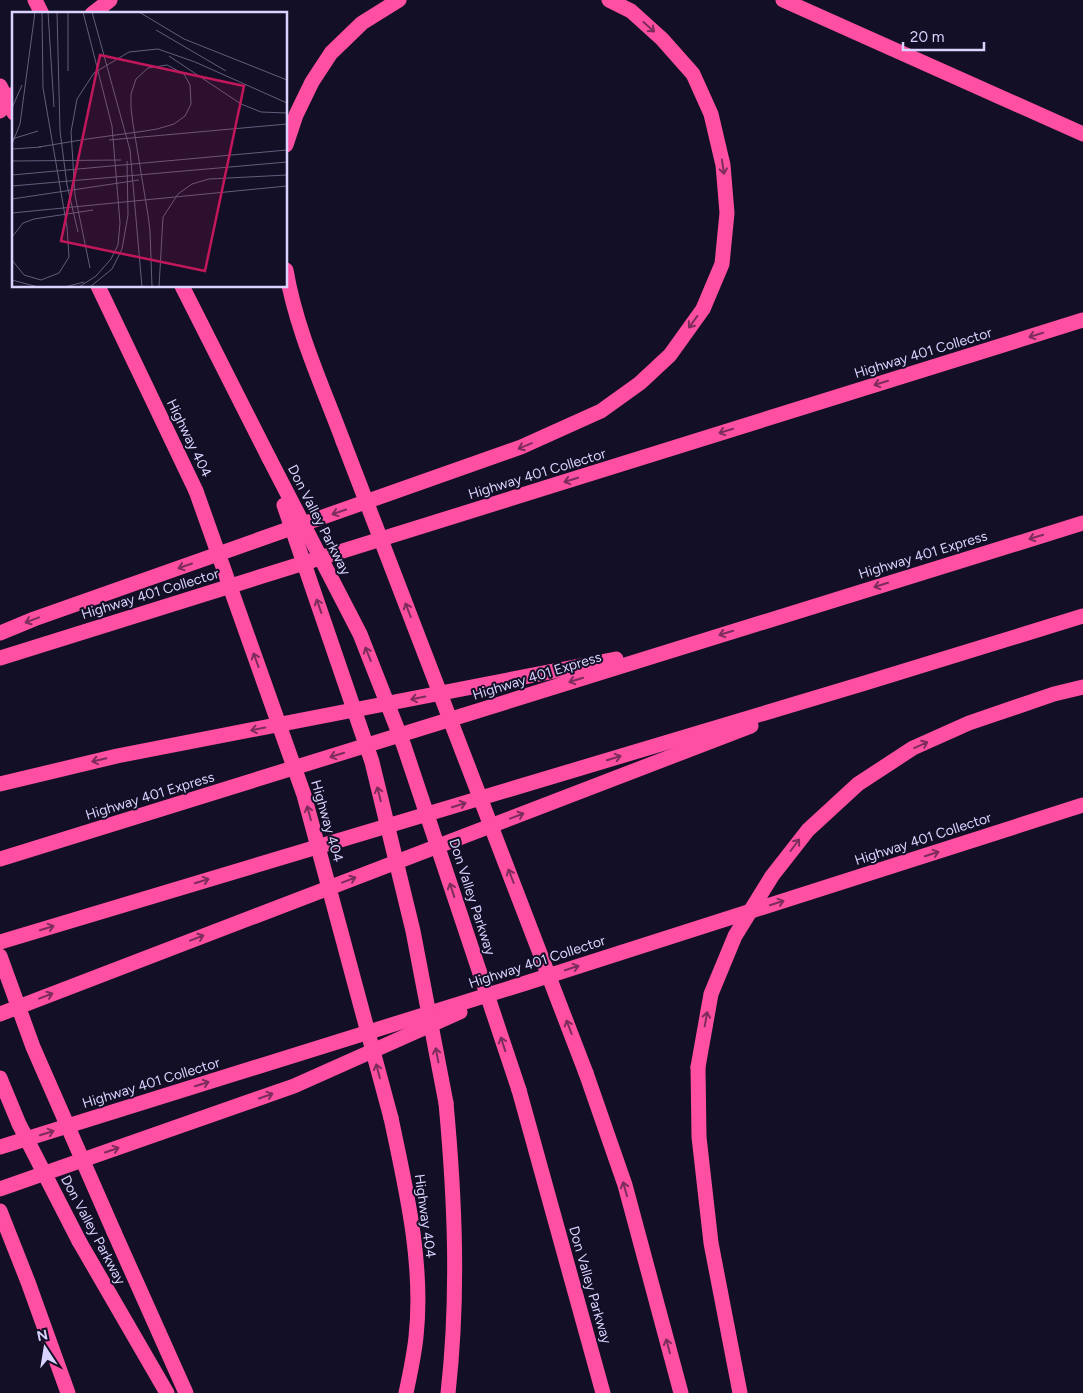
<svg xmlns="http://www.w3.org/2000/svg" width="1083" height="1393" font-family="Figtree,sans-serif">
	<rect width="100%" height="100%" fill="#130f26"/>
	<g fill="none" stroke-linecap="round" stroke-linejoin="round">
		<g stroke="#ff4fa3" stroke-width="15">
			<polyline points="35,0 42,14"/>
			<polyline points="783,0 1083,134"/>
			<polyline points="92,14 110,0"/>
			<polyline points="0,111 14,94"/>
			<polyline points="286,145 296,115 312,82 331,53 362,23 399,0"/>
			<path d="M286,270C296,329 322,385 343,441"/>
			<polyline points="98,286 196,491"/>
			<polyline points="182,286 269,458"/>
			<polyline points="0,633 34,619 521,447 601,411 640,383 670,355 703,309 722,264 727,213 723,165 711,114 693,74 662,39 631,11 609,0"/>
			<polyline points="0,658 1083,320"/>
			<polyline points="0,784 117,756 616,659"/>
			<polyline points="0,859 1083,523"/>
			<polyline points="0,942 865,683 1083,616"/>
			<polyline points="0,1014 751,726"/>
			<polyline points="698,1067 699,1137 711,1243 740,1393"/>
			<polyline points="586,1073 625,1185 681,1393"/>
			<polyline points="519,1090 603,1393"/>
			<path d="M446,1103C455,1200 459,1296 448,1393"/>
			<path d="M391,1118C406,1189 424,1264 416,1337C414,1356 410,1374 406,1393"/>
			<polyline points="0,1147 526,983 1083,805"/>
			<polyline points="0,1189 294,1086 460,1012"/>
			<polyline points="0,1211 28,1282 68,1393"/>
			<polyline points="114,1232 186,1393"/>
			<polyline points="79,1241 167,1393"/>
		</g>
		<g stroke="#ff4fa3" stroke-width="15">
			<polyline points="0,86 14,113"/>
			<polyline points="343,441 586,1073"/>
			<polyline points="269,458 360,634 404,746 519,1090"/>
			<polyline points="196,491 304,795 391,1118"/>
			<polyline points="284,505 372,762 413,931 446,1103"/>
			<polyline points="0,956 33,1047 114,1232"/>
			<polyline points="698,1067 711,994 735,936 772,876 808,830 858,784 913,748 969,723 1054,694 1083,687"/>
			<polyline points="0,1078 19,1124 79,1241"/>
		</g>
	</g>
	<defs><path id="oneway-shaft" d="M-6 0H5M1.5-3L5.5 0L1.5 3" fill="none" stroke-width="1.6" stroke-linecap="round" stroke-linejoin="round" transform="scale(1.25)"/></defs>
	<g stroke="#7d2c5e">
		<use href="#oneway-shaft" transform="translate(649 27) rotate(42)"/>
		<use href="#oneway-shaft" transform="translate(723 167) rotate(82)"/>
		<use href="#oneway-shaft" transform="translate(693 322) rotate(126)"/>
		<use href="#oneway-shaft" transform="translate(1036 335) rotate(163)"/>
		<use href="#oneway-shaft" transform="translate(881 383) rotate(163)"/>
		<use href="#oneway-shaft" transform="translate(726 431) rotate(163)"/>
		<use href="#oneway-shaft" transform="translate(525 446) rotate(157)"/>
		<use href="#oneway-shaft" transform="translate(571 480) rotate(163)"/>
		<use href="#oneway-shaft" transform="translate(339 512) rotate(161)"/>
		<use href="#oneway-shaft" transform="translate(1036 537) rotate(163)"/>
		<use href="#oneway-shaft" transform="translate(185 566) rotate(161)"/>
		<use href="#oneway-shaft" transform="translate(881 585) rotate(163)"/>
		<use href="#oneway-shaft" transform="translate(319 606) rotate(-109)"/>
		<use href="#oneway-shaft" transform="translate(408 610) rotate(-111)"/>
		<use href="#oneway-shaft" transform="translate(32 620) rotate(159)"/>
		<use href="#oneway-shaft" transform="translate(726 633) rotate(163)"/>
		<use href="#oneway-shaft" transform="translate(368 654) rotate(-112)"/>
		<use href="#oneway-shaft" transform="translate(256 660) rotate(-110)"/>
		<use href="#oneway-shaft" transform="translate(576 680) rotate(163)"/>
		<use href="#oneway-shaft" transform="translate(418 698) rotate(169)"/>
		<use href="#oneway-shaft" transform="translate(258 729) rotate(169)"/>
		<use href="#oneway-shaft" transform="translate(921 745) rotate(-24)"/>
		<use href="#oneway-shaft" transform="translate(337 755) rotate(163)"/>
		<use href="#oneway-shaft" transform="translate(614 758) rotate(-17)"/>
		<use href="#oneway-shaft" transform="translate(99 760) rotate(167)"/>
		<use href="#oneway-shaft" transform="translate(379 794) rotate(-104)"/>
		<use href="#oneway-shaft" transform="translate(459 805) rotate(-17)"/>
		<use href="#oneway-shaft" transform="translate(309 813) rotate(-105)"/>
		<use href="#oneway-shaft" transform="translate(517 816) rotate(-21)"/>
		<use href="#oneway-shaft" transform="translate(795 845) rotate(-53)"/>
		<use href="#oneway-shaft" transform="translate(932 854) rotate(-18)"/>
		<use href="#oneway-shaft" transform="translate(511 876) rotate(-111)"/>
		<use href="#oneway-shaft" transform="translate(349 880) rotate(-21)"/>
		<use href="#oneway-shaft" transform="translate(202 881) rotate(-17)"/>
		<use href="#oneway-shaft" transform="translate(452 890) rotate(-108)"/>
		<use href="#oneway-shaft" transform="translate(777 903) rotate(-18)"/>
		<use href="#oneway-shaft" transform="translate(47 928) rotate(-17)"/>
		<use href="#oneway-shaft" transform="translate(197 938) rotate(-21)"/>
		<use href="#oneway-shaft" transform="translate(572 968) rotate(-18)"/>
		<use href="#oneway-shaft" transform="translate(46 996) rotate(-21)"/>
		<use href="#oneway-shaft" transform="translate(706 1019) rotate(-80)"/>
		<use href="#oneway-shaft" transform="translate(569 1027) rotate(-111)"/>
		<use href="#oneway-shaft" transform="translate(503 1044) rotate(-108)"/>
		<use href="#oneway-shaft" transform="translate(437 1055) rotate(-101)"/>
		<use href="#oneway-shaft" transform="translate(378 1071) rotate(-105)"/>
		<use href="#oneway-shaft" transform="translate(202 1084) rotate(-17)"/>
		<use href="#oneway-shaft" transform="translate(266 1096) rotate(-19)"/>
		<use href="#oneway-shaft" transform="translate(47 1133) rotate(-17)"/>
		<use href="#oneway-shaft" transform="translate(112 1150) rotate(-19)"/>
		<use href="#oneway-shaft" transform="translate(625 1189) rotate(-106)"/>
		<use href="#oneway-shaft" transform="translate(668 1346) rotate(-105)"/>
	</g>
	<g text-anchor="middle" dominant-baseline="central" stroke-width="4" stroke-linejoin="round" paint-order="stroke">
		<g font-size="14" fill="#d9d4ff" stroke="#130f26">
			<text transform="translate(923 353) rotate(-17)">Highway 401 Collector</text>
			<text transform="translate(189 438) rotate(64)">Highway 404</text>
			<text transform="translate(537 474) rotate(-17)">Highway 401 Collector</text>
			<text transform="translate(319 520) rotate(63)">Don Valley Parkway</text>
			<text transform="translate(923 555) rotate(-17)">Highway 401 Express</text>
			<text transform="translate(150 594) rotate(-17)">Highway 401 Collector</text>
			<text transform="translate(537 676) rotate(-17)">Highway 401 Express</text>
			<text transform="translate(150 796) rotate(-17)">Highway 401 Express</text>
			<text transform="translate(327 821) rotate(74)">Highway 404</text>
			<text transform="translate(923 839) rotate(-18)">Highway 401 Collector</text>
			<text transform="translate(472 897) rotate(72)">Don Valley Parkway</text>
			<text transform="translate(537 962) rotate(-18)">Highway 401 Collector</text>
			<text transform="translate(151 1083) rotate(-17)">Highway 401 Collector</text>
			<text transform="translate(425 1216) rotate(82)">Highway 404</text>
			<text transform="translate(93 1230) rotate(62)">Don Valley Parkway</text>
			<text transform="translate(590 1285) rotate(74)">Don Valley Parkway</text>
		</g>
	</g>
	<g transform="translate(12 12)">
		<rect width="275" height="275" fill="#130f26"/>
		<path fill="none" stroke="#625e7d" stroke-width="1" d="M36,0L42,95M45,0L48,119L55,173L66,220M56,0V59M80,0L118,138L130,275M127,0L172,27L275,68M144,18L214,59M157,44L229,92L249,100L275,101M0,96L10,73M0,127L26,119M97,128L275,112M0,132L8,112L23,0M27,135L75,127L133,119L145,117L162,112L173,104L179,92L178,73L172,62L155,53L136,56L124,67L119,82V96L121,112L136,203L138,219L140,275M0,137L29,135M0,149L109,148M0,163L275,138M0,174L275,150M0,187L127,168M0,201L275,174M0,225L11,211L22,207L81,198M0,248L12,263L29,268L47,261L57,245L55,215L31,76L30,0M78,256L63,183L59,120L65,87L82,61L117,40L146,37L183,50L275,91M0,268L26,275M53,275L72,270M67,275L84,264L99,247L106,233L108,211L100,114L71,0M78,275L100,257L110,237L116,203L115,149M147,275L151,205L166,182L180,172L197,167L275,163"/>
		<path fill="#c2185b" fill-opacity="0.15" stroke="#c2185b" stroke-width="2.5" d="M88,43L232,74L193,259L49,229Z"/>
		<rect width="275" height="275" fill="none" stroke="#d9d4ff" stroke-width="2.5"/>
	</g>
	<g transform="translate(45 1348) rotate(348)" stroke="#130f26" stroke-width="4" paint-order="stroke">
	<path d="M0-4L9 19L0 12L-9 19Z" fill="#d9d4ff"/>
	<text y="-8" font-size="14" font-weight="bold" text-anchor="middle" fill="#d9d4ff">N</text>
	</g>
	<path d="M903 42v8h81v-8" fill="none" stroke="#d9d4ff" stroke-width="2.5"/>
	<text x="910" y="42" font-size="15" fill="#d9d4ff" stroke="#130f26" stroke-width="4" paint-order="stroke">20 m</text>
</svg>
